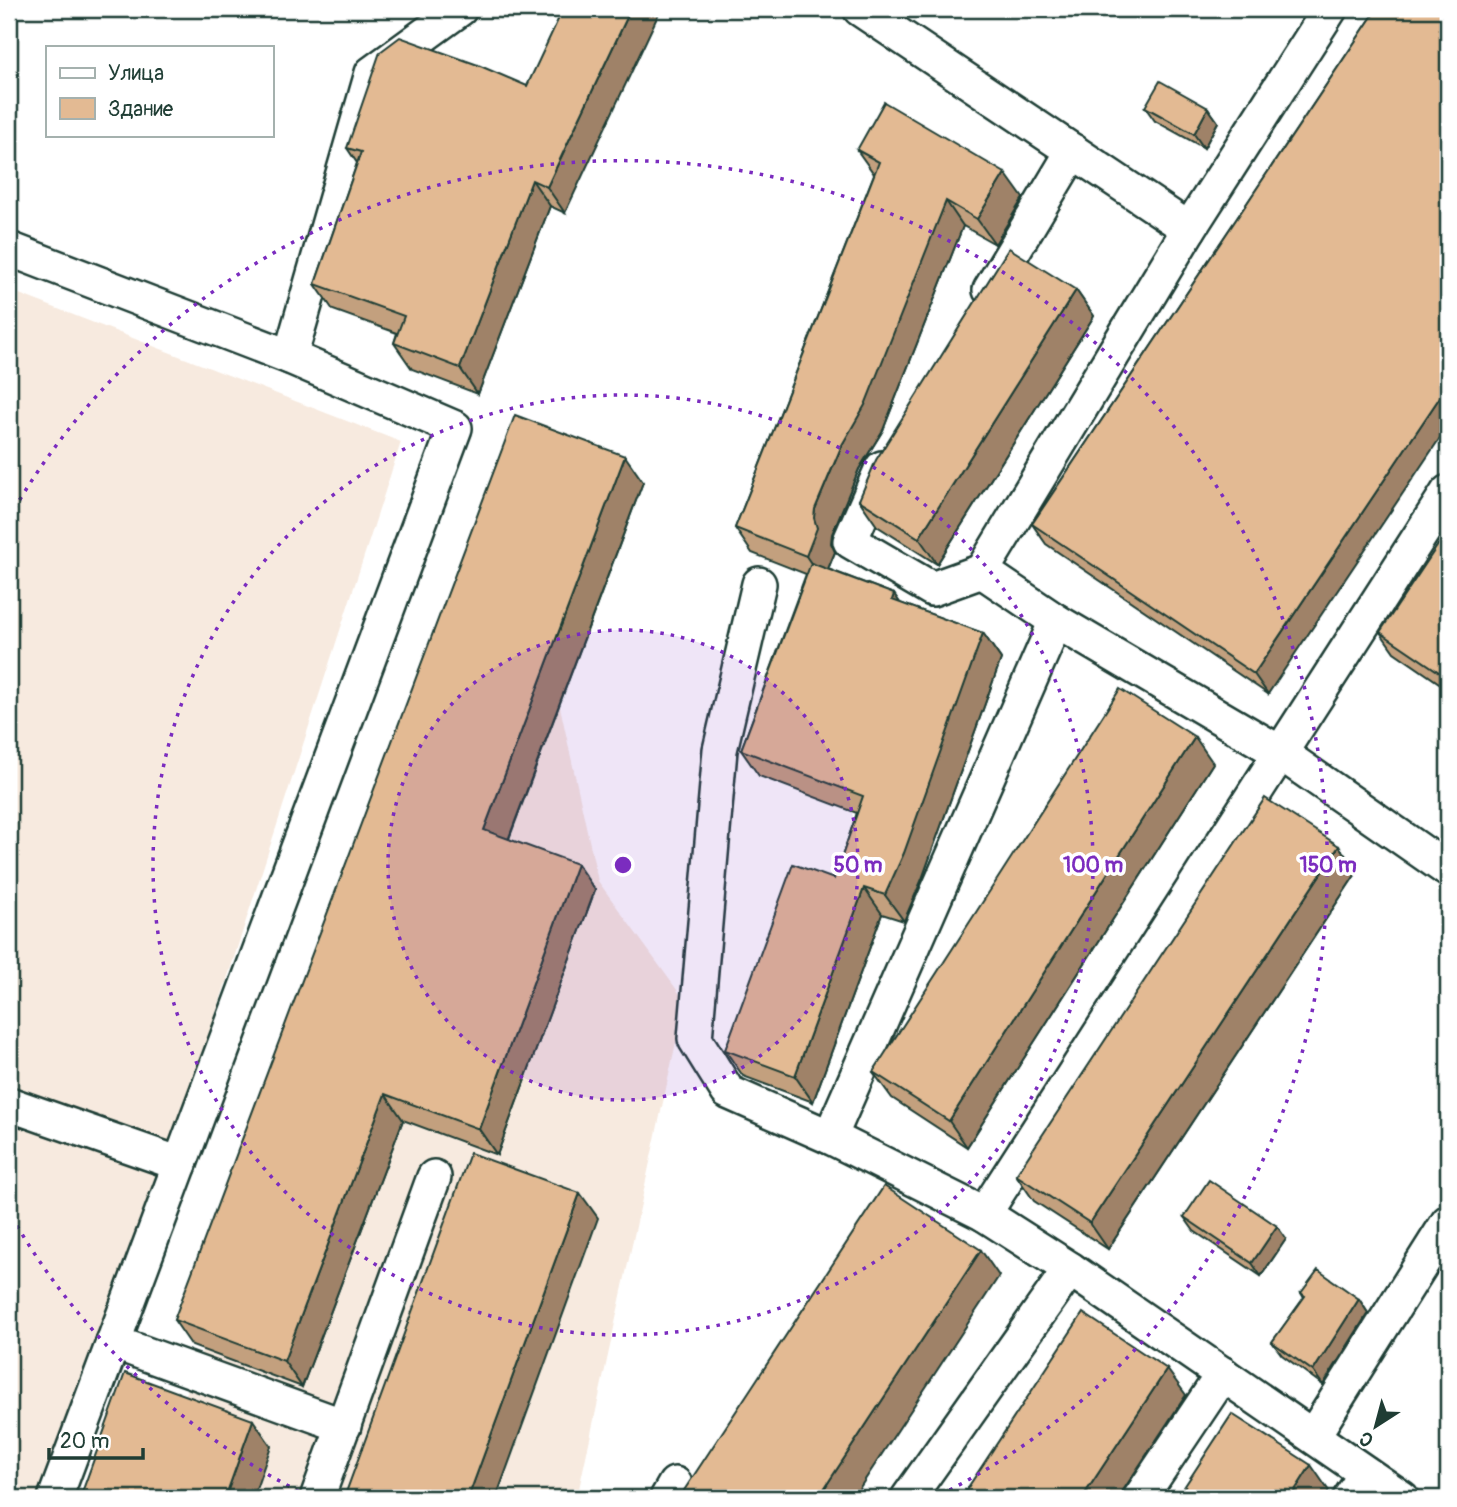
<svg xmlns="http://www.w3.org/2000/svg" width="1457" height="1507" font-family="Pangolin,sans-serif">
	<rect width="100%" height="100%" fill="#fff"/>
	<filter id="ink" filterUnits="userSpaceOnUse"><feTurbulence type="fractalNoise" baseFrequency=".0143" numOctaves="2"/><feDisplacementMap in="SourceGraphic" scale="14" xChannelSelector="R" yChannelSelector="G"/><feConvolveMatrix kernelMatrix="1 2 1 2 8 2 1 2 1" color-interpolation-filters="sRGB"/></filter>
	<g filter="url(#ink)">
		<g fill="#f7eadf">
			<polygon points="9,290 401,442 59,1498 9,1498"/>
			<polygon points="514,496 598,881 685,1001 577,1498 148,1498"/>
		</g>
		<g fill="none" stroke-linecap="round" stroke-linejoin="round">
			<defs>
				<g id="minor">
					<polyline points="860,9 1189,229"/>
					<polyline points="1330,9 1189,229 982,571 1056,621 1279,752 1448,870"/>
					<polyline points="9,252 12,250 290,357 455,428 55,1498"/>
					<polyline points="990,290 1073,151"/>
					<polyline points="290,357 372,73 460,9"/>
					<polyline points="882,468 850,541 932,589 982,571"/>
					<polyline points="759,584 720,750 695,1039 728,1092 830,1137 984,1214 1070,1269 1402,1498"/>
					<polyline points="9,1104 180,1164"/>
					<polyline points="830,1137 1056,621"/>
					<polyline points="984,1214 1448,492"/>
					<polyline points="113,1342 344,1426"/>
					<polyline points="1313,1436 1448,1222"/>
					<polyline points="317,1498 434,1177"/>
					<polyline points="667,1498 675,1484"/>
					<polyline points="908,1498 1070,1269"/>
					<polyline points="1140,1498 1223,1374"/>
					<polyline points="1350,1498 1366,1474"/>
				</g>
			</defs>
			<use href="#minor" stroke="#1f3d34" stroke-width="38"/>
			<use href="#minor" stroke="#fff" stroke-width="33"/>
		</g>
		<g fill="#c3a07e" stroke="#1f3d34" stroke-width="2">
			<polygon points="1377,9 1268,694 1046,544 1032,524"/>
			<polygon points="478,65 565,213 550,206 478,394 412,369 394,343 397,333 333,310 315,284 357,163 347,148"/>
			<polygon points="1145,107 1208,108 1218,122 1204,148 1155,121"/>
			<polygon points="857,150 1023,198 995,244 963,226 883,430 859,469 832,534 831,543 835,552 828,569 894,594 900,603 983,633 1001,659 922,879 904,921 882,914 813,1102 743,1076 725,1050 834,879 857,813 759,776 741,750 806,574 752,553 735,528 874,174"/>
			<polygon points="1076,290 1094,316 937,564 877,526 859,500"/>
			<polygon points="643,482 509,839 595,890 497,1155 403,1120 302,1387 192,1346 174,1320"/>
			<polygon points="1448,530 1448,689 1394,652 1380,632"/>
			<polygon points="1213,763 967,1147 892,1098 873,1072"/>
			<polygon points="1357,872 1108,1249 1034,1201 1016,1175"/>
			<polygon points="1184,1217 1286,1239 1261,1276 1194,1231"/>
			<polygon points="1301,1293 1359,1299 1368,1313 1323,1385 1282,1355 1272,1342 1304,1298"/>
		</g>
		<g fill="#9f8267" stroke="#1f3d34" stroke-width="2">
			<polygon points="631,9 661,9 565,213 547,187"/>
			<polygon points="1208,108 1218,122 1204,148 1194,134"/>
			<polygon points="1005,173 1023,198 995,244 977,219"/>
			<polygon points="532,180 550,206 478,394 460,368"/>
			<polygon points="946,201 963,226 883,430 859,469 832,534 831,543 835,552 823,581 806,556 815,509"/>
			<polygon points="1076,290 1094,316 937,564 919,538"/>
			<polygon points="1448,385 1448,426 1268,694 1254,674"/>
			<polygon points="625,456 643,482 502,856 484,830"/>
			<polygon points="894,594 912,620 892,600"/>
			<polygon points="983,633 1001,659 922,879 904,921 885,895"/>
			<polygon points="1195,737 1213,763 967,1147 949,1121"/>
			<polygon points="1339,846 1357,872 1108,1249 1090,1223"/>
			<polygon points="577,864 595,890 497,1155 479,1129"/>
			<polygon points="864,888 882,914 813,1102 795,1076"/>
			<polygon points="385,1094 403,1120 302,1387 284,1361"/>
			<polygon points="580,1193 598,1218 496,1498 468,1498"/>
			<polygon points="1277,1226 1286,1239 1261,1276 1252,1263"/>
			<polygon points="981,1250 999,1276 853,1498 818,1498"/>
			<polygon points="1359,1299 1368,1313 1323,1385 1313,1371"/>
			<polygon points="1167,1369 1186,1395 1118,1498 1082,1498"/>
			<polygon points="253,1420 271,1446 253,1498 225,1498"/>
			<polygon points="1311,1465 1329,1491 1325,1498 1290,1498"/>
		</g>
		<g fill="#e3ba93" stroke="#1f3d34" stroke-width="2">
			<polygon points="563,9 631,9 547,187 532,180 460,368 394,343 404,316 315,284 361,152 347,148 380,52 400,37 478,65 527,86"/>
			<polygon points="1377,9 1448,9 1448,385 1254,674 1032,524"/>
			<polygon points="1160,81 1208,108 1194,134 1145,107"/>
			<polygon points="884,102 1005,173 977,219 946,201 865,405 842,445 815,509 814,518 817,528 806,556 735,528 879,162 857,150"/>
			<polygon points="1009,248 1076,290 919,538 859,500 876,460"/>
			<polygon points="515,415 625,456 484,830 577,864 479,1129 385,1094 284,1361 174,1320"/>
			<polygon points="1448,530 1448,678 1380,632"/>
			<polygon points="811,563 894,594 892,600 983,633 904,853 885,895 864,888 795,1076 725,1050 793,864 834,879 863,796 741,750"/>
			<polygon points="1120,689 1195,737 949,1121 873,1072"/>
			<polygon points="1265,798 1339,846 1090,1223 1016,1175"/>
			<polygon points="470,1153 580,1193 468,1498 344,1498"/>
			<polygon points="1209,1180 1277,1226 1252,1263 1184,1217"/>
			<polygon points="884,1186 981,1250 818,1498 679,1498"/>
			<polygon points="1318,1270 1359,1299 1313,1371 1272,1342 1305,1296 1301,1293"/>
			<polygon points="1083,1313 1167,1369 1082,1498 961,1498"/>
			<polygon points="125,1373 253,1420 225,1498 80,1498"/>
			<polygon points="1232,1414 1311,1465 1290,1498 1177,1498"/>
		</g>
	</g>
	<circle cx="623" cy="865" r="235" fill="#7b2cbf" fill-opacity=".12"/>
	<g fill="none" stroke="#7b2cbf" stroke-width="3.5" stroke-dasharray="3.5 7">
		<circle cx="623" cy="865" r="235"/>
		<circle cx="623" cy="865" r="470"/>
		<path d="M308 1496A705 705 0 0 1 9 1212M9 518A705 705 0 1 1 938 1496"/>
	</g>
	<circle cx="623" cy="865" r="10" fill="#7b2cbf" stroke="#fff" stroke-width="3.5"/>
	<g font-size="21" text-anchor="middle" font-weight="bold" fill="#7b2cbf" stroke="#fff" stroke-width="7" stroke-linejoin="round" paint-order="stroke">
		<text x="858" y="872">50 m</text>
		<text x="1093" y="872">100 m</text>
		<text x="1328" y="872">150 m</text>
	</g>
	<rect width="1457" height="1507" fill="none" stroke="#fff" stroke-width="35"/>
	<rect x="18" y="18" width="1422" height="1472" fill="none" stroke="#1f3d34" stroke-width="2.5" filter="url(#ink)"/>
	<rect x="46" y="46" width="228" height="91" fill="#ffffff" stroke="#a5b1ae" stroke-width="2"/>
	<rect x="60" y="68" width="35" height="10" fill="#ffffff" stroke="#a5b1ae" stroke-width="2"/>
	<text x="108" y="80" font-size="21" fill="#1f3d34">Улица</text>
	<rect x="60" y="98" width="35" height="21" fill="#e3ba93" stroke="#a5b1ae" stroke-width="2"/>
	<text x="108" y="116" font-size="21" fill="#1f3d34">Здание</text>
	<g transform="translate(1376 1426) rotate(216)" stroke="#ffffff" stroke-width="5" paint-order="stroke">
	<path d="M0-5L12 26L0 18L-12 26Z" fill="#1f3d34"/>
	<text y="-10" font-size="19" font-weight="bold" text-anchor="middle" fill="#1f3d34">С</text>
	</g>
	<path d="M49 1448v10h94v-10" fill="none" stroke="#1f3d34" stroke-width="3.5"/>
	<text x="60" y="1448" font-size="21" fill="#1f3d34" stroke="#ffffff" stroke-width="5" paint-order="stroke">20 m</text>
</svg>
